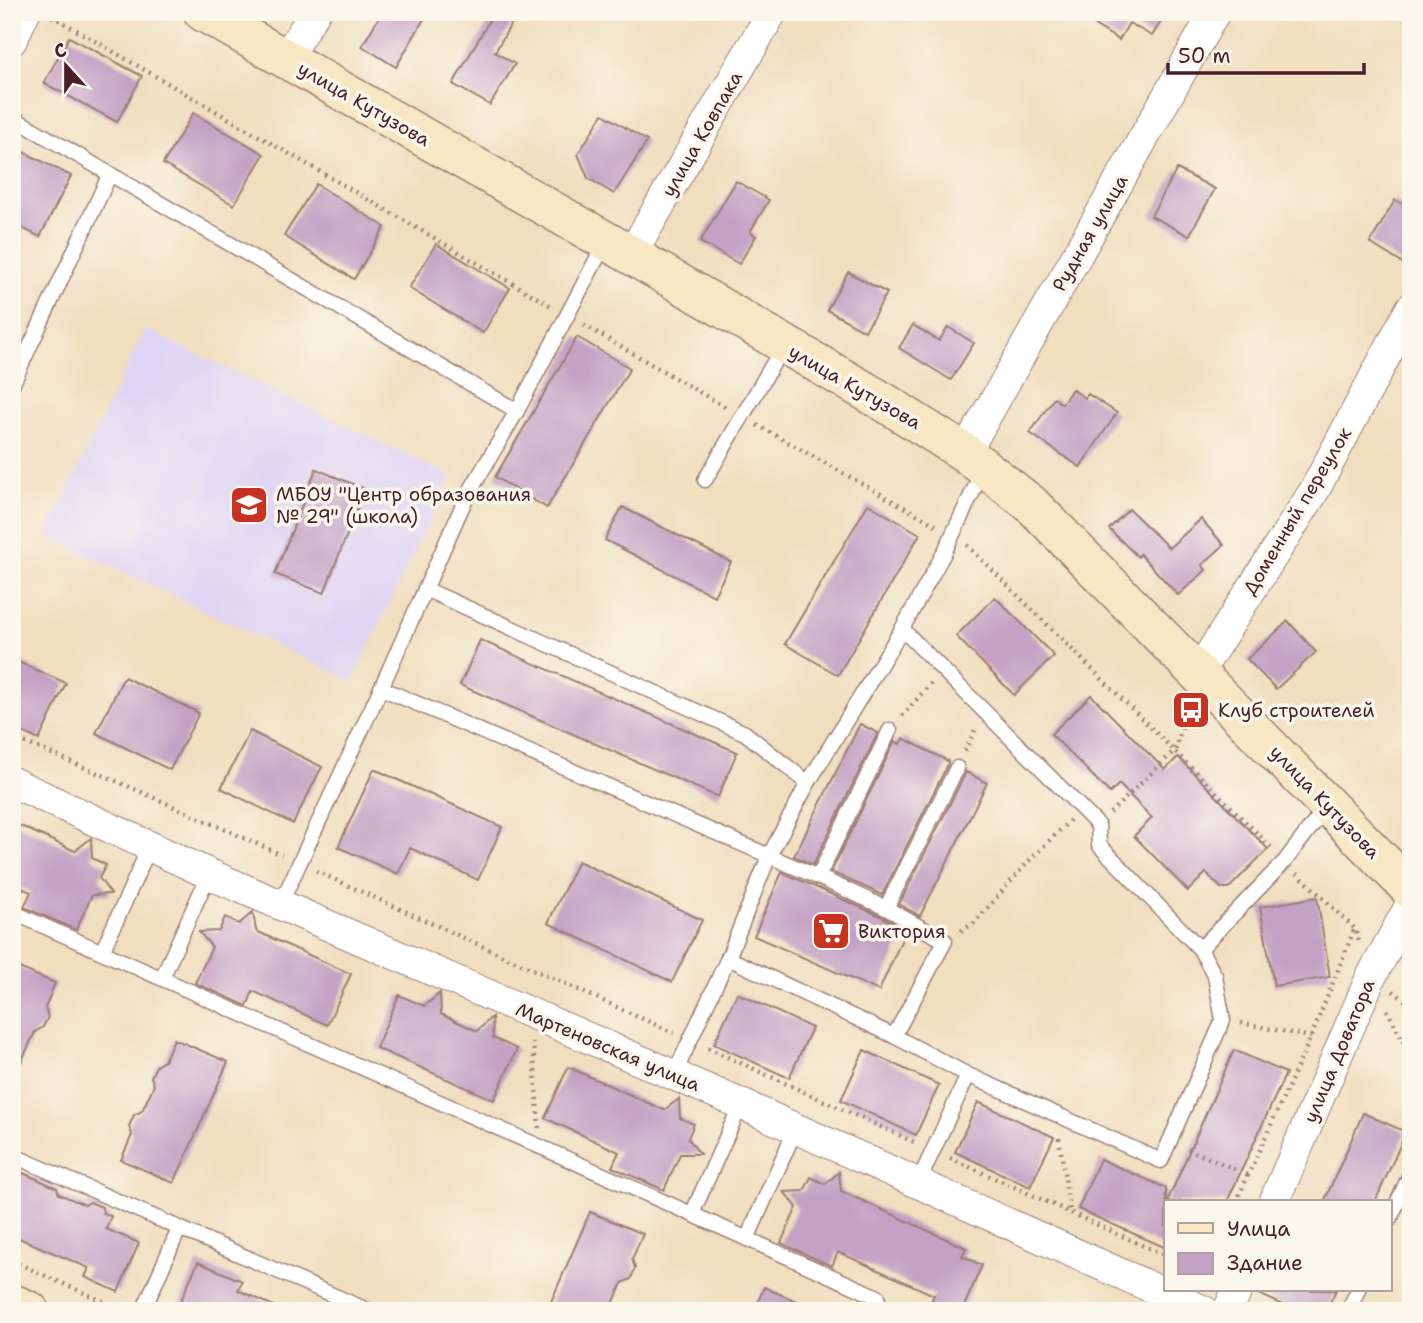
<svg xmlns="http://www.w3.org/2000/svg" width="1423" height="1323" font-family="'Shantell Sans',sans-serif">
	<rect width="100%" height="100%" fill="#fbf7ec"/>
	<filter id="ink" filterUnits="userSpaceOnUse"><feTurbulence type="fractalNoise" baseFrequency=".0143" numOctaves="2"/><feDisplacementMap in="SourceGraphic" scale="14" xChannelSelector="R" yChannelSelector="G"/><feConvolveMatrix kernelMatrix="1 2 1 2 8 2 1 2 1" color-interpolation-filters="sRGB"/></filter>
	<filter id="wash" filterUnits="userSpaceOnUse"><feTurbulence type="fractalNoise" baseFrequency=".00686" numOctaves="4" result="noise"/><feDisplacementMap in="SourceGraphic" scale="28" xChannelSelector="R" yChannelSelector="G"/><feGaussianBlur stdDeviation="1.57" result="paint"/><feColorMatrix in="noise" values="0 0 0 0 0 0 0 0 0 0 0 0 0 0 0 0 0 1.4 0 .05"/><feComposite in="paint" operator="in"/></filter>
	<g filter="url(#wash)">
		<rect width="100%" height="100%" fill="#f0debe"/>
		<polygon fill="#e0d4f4" points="145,329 451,476 352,681 46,535"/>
		<g id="blocks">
			<g fill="#c4a2c5">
				<polygon points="382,12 428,12 396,67 362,46"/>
				<polygon points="494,12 518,12 495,52 515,64 490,105 453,84"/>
				<polygon points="1073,12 1167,12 1152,36 1129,23 1119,40"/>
				<polygon points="69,37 142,76 117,122 44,83"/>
				<polygon points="193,113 264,154 234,205 163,164"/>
				<polygon points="603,114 647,141 614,194 588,178 578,154"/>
				<polygon points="12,146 71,176 40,237 12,223"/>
				<polygon points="1177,169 1215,189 1189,236 1151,216"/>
				<polygon points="736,181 769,200 750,232 756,236 739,264 700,242"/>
				<polygon points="316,184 385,227 354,279 284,236"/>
				<polygon points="1395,200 1411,209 1411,248 1402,263 1370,243"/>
				<polygon points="436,244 510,288 483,333 409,288"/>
				<polygon points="848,272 887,293 865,331 827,310"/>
				<polygon points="913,325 939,341 948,327 974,343 951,380 899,348"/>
				<polygon points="577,337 630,368 547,508 495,477"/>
				<polygon points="1072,389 1085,398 1088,394 1117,413 1080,467 1030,433 1054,398 1062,404"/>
				<polygon points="316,469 365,489 324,593 275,574"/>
				<polygon points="868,504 920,534 838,675 785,644"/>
				<polygon points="622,507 731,562 714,596 605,540"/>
				<polygon points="1129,509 1169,548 1201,519 1224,545 1202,565 1206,570 1178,595 1140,554 1138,557 1109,529"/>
				<polygon points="995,597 1054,656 1014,695 956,636"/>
				<polygon points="1288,621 1316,652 1276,689 1247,659"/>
				<polygon points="480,640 737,752 718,797 460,685"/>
				<polygon points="12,659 66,683 39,740 12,727"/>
				<polygon points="124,677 199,713 170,770 96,733"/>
				<polygon points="1091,695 1165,770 1178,757 1268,849 1229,888 1221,888 1206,873 1188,891 1134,836 1152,818 1119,784 1110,793 1051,734"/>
				<polygon points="860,724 878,733 813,865 794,856"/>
				<polygon points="250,731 322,767 293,824 221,788"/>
				<polygon points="903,738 948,761 948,764 882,895 831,872 895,741 900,744"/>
				<polygon points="374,769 502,827 478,880 410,848 398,874 338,847"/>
				<polygon points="966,772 987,783 920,916 899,904"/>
				<polygon points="12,822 75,851 91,838 92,858 106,865 99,878 111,894 92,895 76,930 24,907 31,892 12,884"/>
				<polygon points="578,861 702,920 672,982 548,923"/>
				<polygon points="782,872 882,917 906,930 879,991 754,936"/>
				<polygon points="1317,897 1330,977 1274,986 1260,907"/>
				<polygon points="253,912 256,931 351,974 327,1025 253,991 247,1006 195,983 212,947 199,932 219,931 225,917 239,924"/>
				<polygon points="12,965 55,983 45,1008 48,1017 43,1027 35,1032 12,1082"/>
				<polygon points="440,993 441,1014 477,1031 492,1017 493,1038 517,1049 494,1100 376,1048 399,995 424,1006"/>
				<polygon points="737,993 812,1028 789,1078 714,1044"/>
				<polygon points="174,1039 228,1062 174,1183 121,1160 132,1135 129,1126 134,1115 142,1111 154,1085 151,1077 156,1066 164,1061"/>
				<polygon points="864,1050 939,1085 916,1135 841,1100"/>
				<polygon points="1234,1050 1286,1073 1227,1202 1167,1202"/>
				<polygon points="568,1067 664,1110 679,1099 680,1118 694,1124 688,1138 700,1154 680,1154 664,1190 612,1167 619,1152 545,1118"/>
				<polygon points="978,1102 1054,1137 1030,1187 955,1152"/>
				<polygon points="1363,1113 1406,1132 1375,1202 1324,1202"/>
				<polygon points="1100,1159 1166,1188 1166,1248 1078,1209"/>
				<polygon points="12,1168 57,1188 59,1194 85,1205 90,1202 102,1207 103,1213 111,1216 106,1229 139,1243 118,1292 85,1277 89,1268 12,1235"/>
				<polygon points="839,1172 841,1191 966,1248 962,1256 982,1265 962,1311 927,1311 934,1295 838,1252 832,1266 781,1243 797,1207 784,1192 804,1191 811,1177 825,1184"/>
				<polygon points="590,1212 643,1234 632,1259 635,1268 631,1279 622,1283 610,1311 547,1311"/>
				<polygon points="198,1262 242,1281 238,1290 285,1311 176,1311"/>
				<polygon points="764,1287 818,1311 754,1311"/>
				<polygon points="1254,1290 1336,1290 1326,1311 1297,1311 1254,1292"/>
			</g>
		</g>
	</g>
	<g filter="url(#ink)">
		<use href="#blocks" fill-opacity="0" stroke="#9d7e74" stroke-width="2"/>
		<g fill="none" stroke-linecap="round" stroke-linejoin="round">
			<defs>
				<g id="lane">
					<polyline points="12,117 517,411"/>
					<polyline points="12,385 110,174"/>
					<polyline points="705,480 784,345"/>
					<polyline points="425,589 745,733 808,783"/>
					<polyline points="381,688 818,877 886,908 945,941 894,1036"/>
					<polyline points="818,877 890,730"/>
					<polyline points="280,905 381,688 466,498 517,411 605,243"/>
					<polyline points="886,908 957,768"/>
					<polyline points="12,912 878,1297 871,1311"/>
					<polyline points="1200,949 1285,861 1327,806"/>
					<polyline points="102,952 150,846"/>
					<polyline points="728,958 894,1036 968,1075 1161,1161 1223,1020 1215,976 1200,949 1099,845 1098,825 902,629"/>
					<polyline points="162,978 209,874"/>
					<polyline points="674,1075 728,958 769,856 808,783 902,629 944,553 983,470"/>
					<polyline points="12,1155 369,1311"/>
					<polyline points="918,1183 968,1075"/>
					<polyline points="692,1214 741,1104"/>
					<polyline points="1390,1219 1411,1172"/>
					<polyline points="747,1239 796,1128"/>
					<polyline points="143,1311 179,1229"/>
					<polyline points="1348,1311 1358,1290"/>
				</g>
				<g id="street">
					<polyline points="12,40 25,12"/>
					<polyline points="285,59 315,12"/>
					<polyline points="631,255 772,12"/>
					<polyline points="965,453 1215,12"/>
					<polyline points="1198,673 1314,491 1411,308"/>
					<polyline points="12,782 209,874 741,1104 1204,1311"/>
					<polyline points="1274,1202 1371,977 1411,904"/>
					<polyline points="1228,1311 1237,1290"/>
				</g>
				<g id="secondary">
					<polyline points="203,12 631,255 884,402 965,453 1031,504 1411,890"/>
					<polyline points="12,1303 30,1311"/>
				</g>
			</defs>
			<use href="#lane" stroke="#9d7e74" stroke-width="17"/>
			<use href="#street" stroke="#9d7e74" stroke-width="32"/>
			<use href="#secondary" stroke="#9d7e74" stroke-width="41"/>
			<g stroke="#9d7e74" stroke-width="4.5" stroke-dasharray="2 5" stroke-linecap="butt">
				<polyline points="52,16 553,307"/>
				<polyline points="584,325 725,407"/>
				<polyline points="757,425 936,525"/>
				<polyline points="967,545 1271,847"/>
				<polyline points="902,716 931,683"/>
				<polyline points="12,737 121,783 282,855"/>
				<polyline points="965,751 976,728"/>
				<polyline points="1110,813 1175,750 1188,708"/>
				<polyline points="316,871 674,1033"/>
				<polyline points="1297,873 1355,929 1359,941"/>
				<polyline points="961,931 974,923 1027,863 1070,820"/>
				<polyline points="1393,991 1411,1005"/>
				<polyline points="1387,1010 1411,1056"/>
				<polyline points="1241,1023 1311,1037"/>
				<polyline points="533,1042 539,1128"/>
				<polyline points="708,1048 916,1143"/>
				<polyline points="1059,1138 1070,1212"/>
				<polyline points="1188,1149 1248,1175"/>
				<polyline points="950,1158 1166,1256"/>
				<polyline points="1236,1202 1311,1037 1354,930"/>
				<polyline points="12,1261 123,1310"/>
			</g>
			<use href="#lane" stroke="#fff" stroke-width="14"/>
			<use href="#street" stroke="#fff" stroke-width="30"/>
			<use href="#secondary" stroke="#f7e8c3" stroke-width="38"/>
		</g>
	</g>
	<defs>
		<symbol id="school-square" viewBox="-11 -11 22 22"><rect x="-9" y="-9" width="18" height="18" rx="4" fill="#c8321e" stroke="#fbf7ec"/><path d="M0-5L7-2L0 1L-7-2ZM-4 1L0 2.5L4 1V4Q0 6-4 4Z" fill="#fff"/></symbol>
		<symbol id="bus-square" viewBox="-11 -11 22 22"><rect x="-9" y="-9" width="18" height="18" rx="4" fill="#c8321e" stroke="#fbf7ec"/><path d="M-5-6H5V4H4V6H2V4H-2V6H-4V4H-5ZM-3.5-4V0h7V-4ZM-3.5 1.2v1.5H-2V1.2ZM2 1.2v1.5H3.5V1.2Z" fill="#fff"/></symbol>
		<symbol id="supermarket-square" viewBox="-11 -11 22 22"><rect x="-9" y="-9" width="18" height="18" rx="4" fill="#c8321e" stroke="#fbf7ec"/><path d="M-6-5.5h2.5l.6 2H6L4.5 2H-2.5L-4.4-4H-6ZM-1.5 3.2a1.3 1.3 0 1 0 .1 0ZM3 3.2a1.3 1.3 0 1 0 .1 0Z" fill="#fff"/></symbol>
	</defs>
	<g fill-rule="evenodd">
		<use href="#school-square" x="227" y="483" width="44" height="44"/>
		<use href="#bus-square" x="1169" y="688" width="44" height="44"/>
		<use href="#supermarket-square" x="809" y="909" width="44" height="44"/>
	</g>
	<g text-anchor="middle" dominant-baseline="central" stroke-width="7" stroke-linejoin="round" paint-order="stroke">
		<g font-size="19" fill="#4a1f2b" stroke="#fbf7ec">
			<text transform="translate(364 104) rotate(30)">улица Кутузова</text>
			<text transform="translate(702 134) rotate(-60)">улица Ковпака</text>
			<text transform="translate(1090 233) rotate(-60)">Рудная улица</text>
			<text transform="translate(855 387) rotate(30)">улица Кутузова</text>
			<text transform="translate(1297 511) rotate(-59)">Доменный переулок</text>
			<text transform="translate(1325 802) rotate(46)">улица Кутузова</text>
			<text transform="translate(608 1047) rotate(23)">Мартеновская улица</text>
			<text transform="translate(1339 1051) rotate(-67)">улица Доватора</text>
		</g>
		<g font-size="19" fill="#4a1f2b" stroke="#fbf7ec" text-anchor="start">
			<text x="276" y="494">МБОУ "Центр образования<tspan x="276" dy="22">№ 29" (школа)</tspan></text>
			<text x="1218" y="710">Клуб строителей</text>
			<text x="858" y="931">Виктория</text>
		</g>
	</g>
	<rect width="1423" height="1323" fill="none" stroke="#fbf7ec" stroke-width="42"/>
	<rect x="1164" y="1200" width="228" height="91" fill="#fbf7ec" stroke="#b4a19f" stroke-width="2"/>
	<rect x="1178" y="1223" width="35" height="10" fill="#f7e8c3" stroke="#b4a19f" stroke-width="2"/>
	<text x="1227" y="1236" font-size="21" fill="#4a1f2b">Улица</text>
	<rect x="1178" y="1253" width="35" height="21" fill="#c4a2c5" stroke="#b4a19f" stroke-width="2"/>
	<text x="1227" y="1270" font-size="21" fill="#4a1f2b">Здание</text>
	<g transform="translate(66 66) rotate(339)" stroke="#fbf7ec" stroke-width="5" paint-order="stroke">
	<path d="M0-5L12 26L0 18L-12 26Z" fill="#4a1f2b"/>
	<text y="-10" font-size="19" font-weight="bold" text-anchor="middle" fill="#4a1f2b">С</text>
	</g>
	<path d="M1168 63v10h196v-10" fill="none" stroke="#4a1f2b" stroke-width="3.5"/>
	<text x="1178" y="63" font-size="21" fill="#4a1f2b" stroke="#fbf7ec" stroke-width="5" paint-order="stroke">50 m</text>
</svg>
